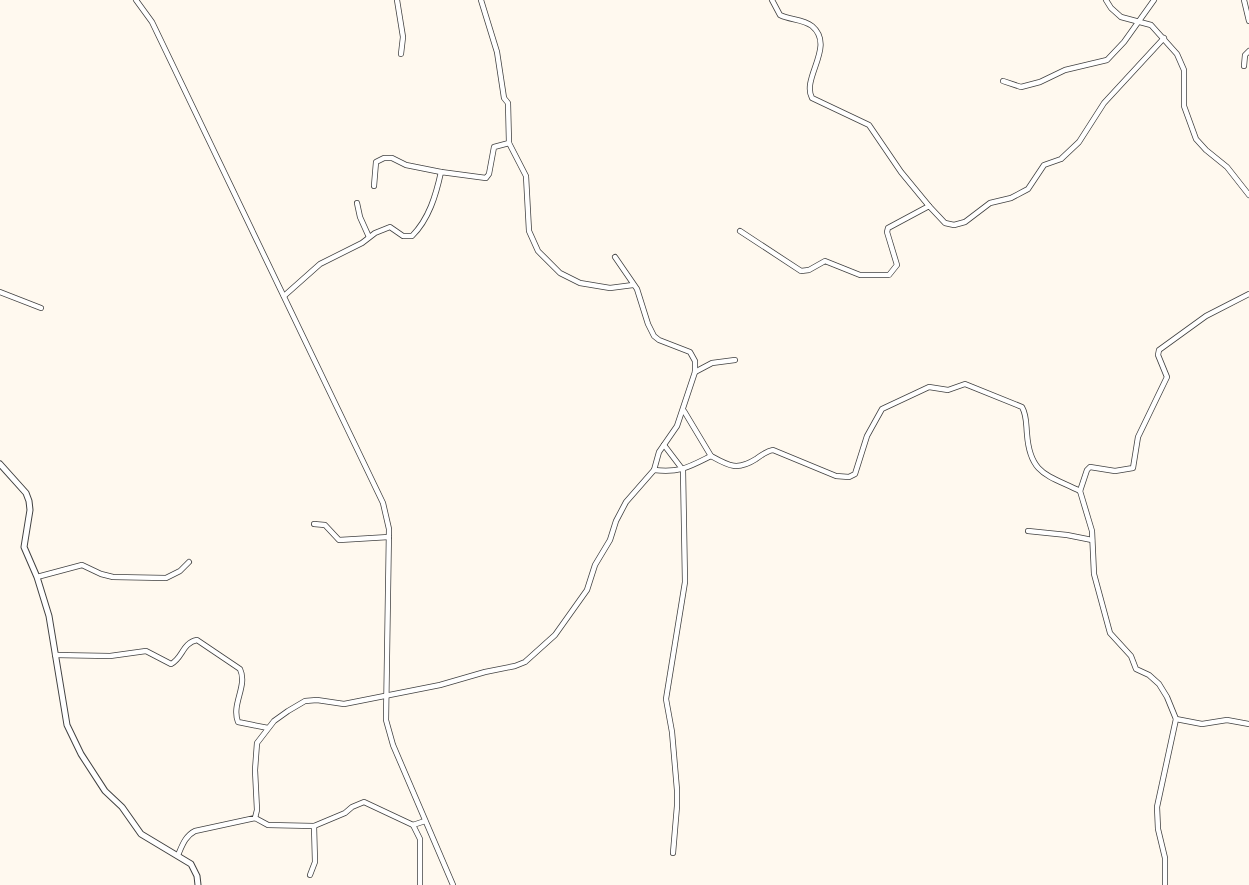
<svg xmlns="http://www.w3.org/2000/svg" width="1249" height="885" font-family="'Source Serif 4',serif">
	<rect width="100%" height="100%" fill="#fff9ef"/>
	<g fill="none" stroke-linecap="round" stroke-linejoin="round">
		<defs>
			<g id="minor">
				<polyline points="136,0 152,22 383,503 389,529 386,720 393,745 453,885"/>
				<polyline points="397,0 403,37 401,54"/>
				<path d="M772,0L780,15C790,20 803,19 812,26C836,46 801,78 812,98L869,125L901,172L929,206"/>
				<polyline points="1106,0 1111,8 1121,17 1151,25 1177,54 1184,70 1184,106 1196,139 1206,150 1227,167 1249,195"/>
				<polyline points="1244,0 1249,21"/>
				<polyline points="1244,66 1245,55 1249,51"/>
				<polyline points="1003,81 1021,87 1040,82 1065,70 1107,60 1124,42 1154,0"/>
				<polyline points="509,143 526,176 529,231 538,251 560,273 580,283 610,288 633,285"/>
				<polyline points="374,186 376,162 384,158 392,158 406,165 441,172"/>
				<polyline points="357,203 360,217 369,237"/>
				<polyline points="740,231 801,271 809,270 825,261 860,275 889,275 897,265 887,232 888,228 929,206 945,223 954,225 965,222 990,203 1011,198 1028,189 1044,165 1061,159 1079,142 1104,103 1164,38"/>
				<polyline points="0,292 41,308"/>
				<path d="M284,296L320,264L362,243L375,233L390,227L403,236H412C429,219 436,195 441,172L486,178L489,174L494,147L509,143L508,103L504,98L497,52L481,0"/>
				<polyline points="695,372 712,363 735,360"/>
				<polyline points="684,411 711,456"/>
				<polyline points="664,445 683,470 685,582 666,699 672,732 677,790 677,806 673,853"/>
				<path d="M654,470C680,473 689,467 711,456C729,466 737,471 756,459C762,455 766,451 773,450L836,476L849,477L855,474L867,436L882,409L929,387L948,390L965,384L1022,407C1027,416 1026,425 1027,434C1030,475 1048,475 1080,491"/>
				<polyline points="314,524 325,525 339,540 389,537"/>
				<polyline points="1028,531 1067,535 1092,540"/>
				<polyline points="37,577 82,565 101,574 113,577 166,578 180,571 189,562"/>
				<path d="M55,655L110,656L146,651L171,664C183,658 182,643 197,640L240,669C248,686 231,704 238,722L268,728"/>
				<polyline points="1176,719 1202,724 1227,720 1249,724"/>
				<polyline points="255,818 268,825 314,826 345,813 352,807 364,802 413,825 425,821"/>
				<polyline points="413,825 420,839 420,885"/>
				<path d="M178,855C182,846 185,836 195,831L255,818L257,810L255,770L257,743L274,721L288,711L305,701L317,700L344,704L440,685L485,672L515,666L525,662L555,635L587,590L595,565L610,540L616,521L626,502L654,470L659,452L677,426L695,372V361L690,352L659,340L654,336L648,324L637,289L615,257"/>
				<polyline points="310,875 315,862 314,826"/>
				<polyline points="1165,885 1165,858 1158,829 1157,807 1176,719 1167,697 1159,684 1149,675 1136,669 1131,656 1110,633 1094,574 1092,531 1080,491 1087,470 1090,467 1115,471 1133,468 1138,437 1167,377 1158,355 1159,350 1206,316 1249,294"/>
			</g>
			<polyline id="tertiary" points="0,464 26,493 29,501 30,510 24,547 37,577 49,616 67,725 81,754 105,791 122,807 141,834 191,864 197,876 198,885"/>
		</defs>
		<use href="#minor" stroke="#414141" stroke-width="6"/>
		<use href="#tertiary" stroke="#414141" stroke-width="7"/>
		<use href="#minor" stroke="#fff" stroke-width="4.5"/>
		<use href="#tertiary" stroke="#fff" stroke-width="5"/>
	</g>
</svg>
